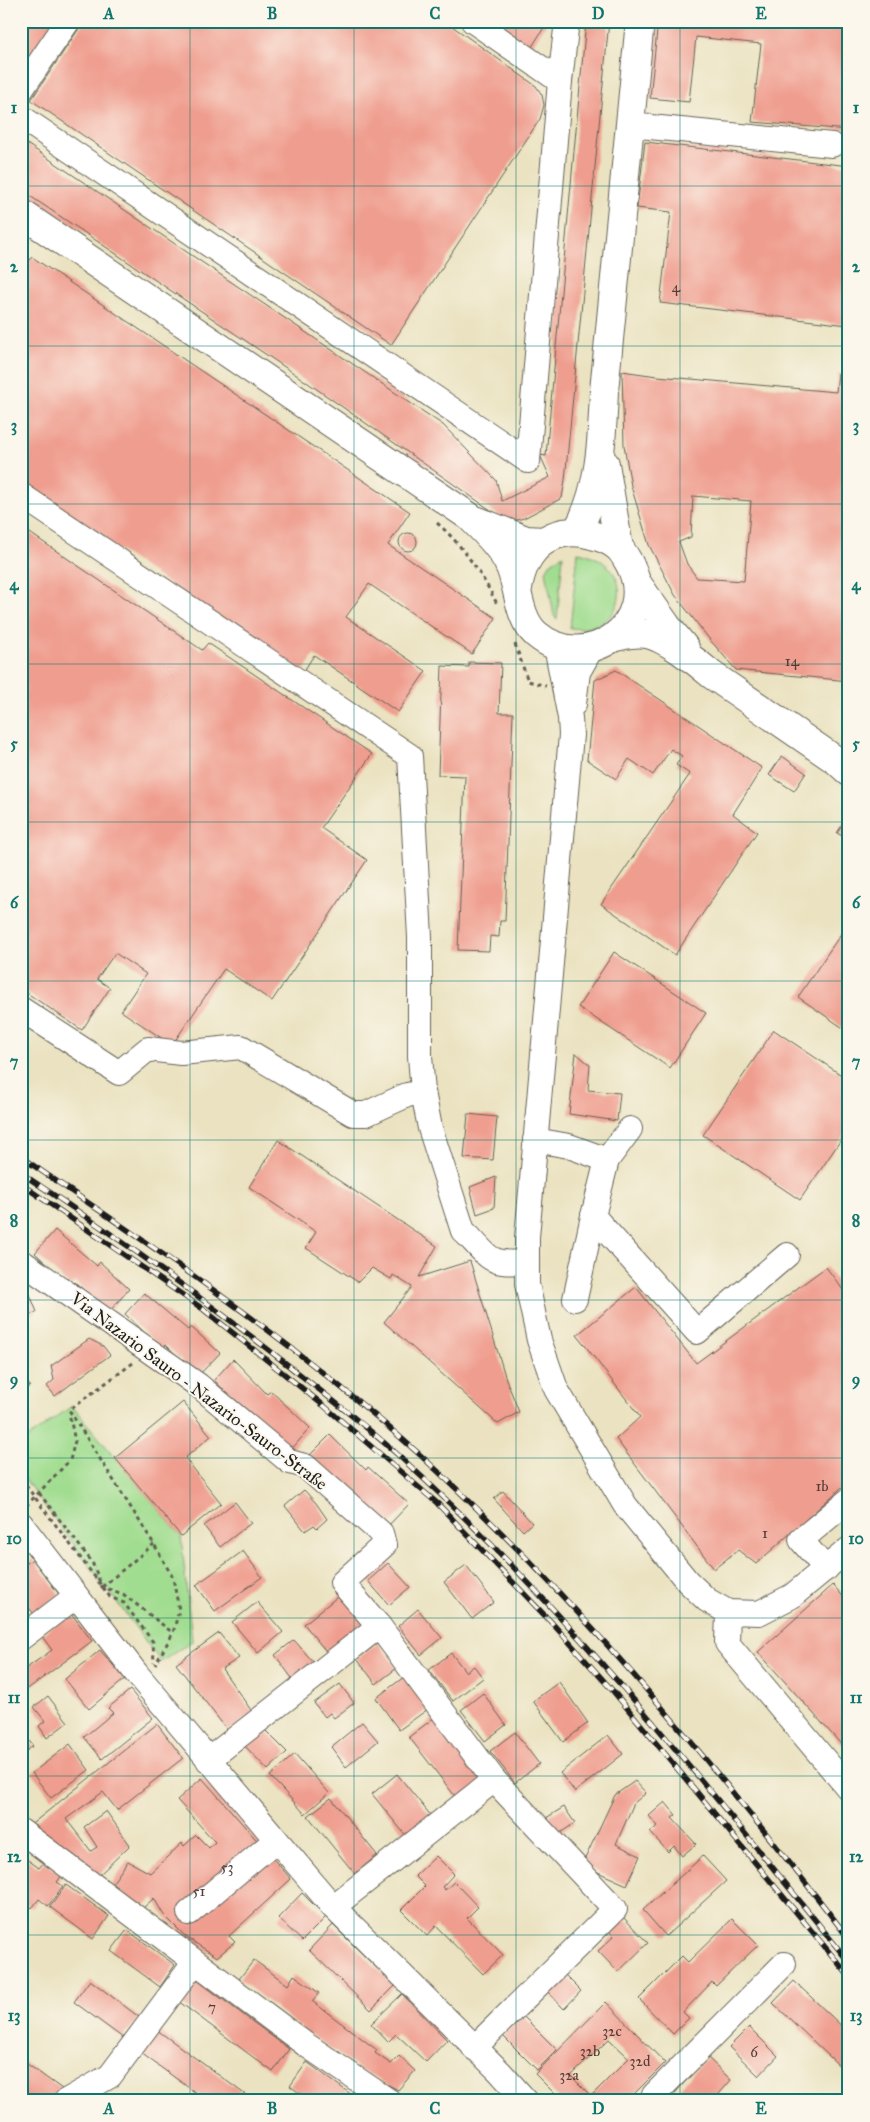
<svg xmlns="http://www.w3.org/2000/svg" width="870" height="2122" font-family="'IM FELL Great Primer',serif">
	<rect width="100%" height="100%" fill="#fbf7ec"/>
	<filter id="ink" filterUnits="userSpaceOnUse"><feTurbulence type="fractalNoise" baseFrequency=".02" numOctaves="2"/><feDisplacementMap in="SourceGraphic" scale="10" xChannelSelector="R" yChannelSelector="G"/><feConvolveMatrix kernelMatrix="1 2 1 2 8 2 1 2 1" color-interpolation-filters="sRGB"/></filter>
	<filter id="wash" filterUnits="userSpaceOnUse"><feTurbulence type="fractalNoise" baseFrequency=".0096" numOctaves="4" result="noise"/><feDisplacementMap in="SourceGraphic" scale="20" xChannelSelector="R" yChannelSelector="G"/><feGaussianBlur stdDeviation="1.12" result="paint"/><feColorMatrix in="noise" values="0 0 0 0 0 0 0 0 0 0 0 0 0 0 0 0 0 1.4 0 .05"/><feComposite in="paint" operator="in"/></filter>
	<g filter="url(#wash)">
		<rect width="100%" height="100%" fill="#eae2c0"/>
		<g fill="#a1dd90" stroke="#5e7c56">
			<path d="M578,552C641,564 627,636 570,628Z"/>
			<polygon points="563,555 557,619 554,616 546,571 550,564"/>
			<polygon points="72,1406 181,1536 192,1641 161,1662 105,1586 102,1587 98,1577 21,1474 21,1443"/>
		</g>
		<g id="blocks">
			<g fill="#ef9d8e" fill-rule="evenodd">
				<polygon points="21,21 56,21 21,74"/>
				<polygon points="84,21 445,21 536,86 542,95 544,105 540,119 391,345 31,100"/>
				<polygon points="487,21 548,21 530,50"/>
				<polygon points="586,21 609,21 565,480 562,498 524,518 509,522 495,513 295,374 21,190 21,140 443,425 496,480 502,501 550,477 540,455 546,456"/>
				<polygon points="658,21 849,21 849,130 752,122 761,44 696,37 689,102 650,98"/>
				<polygon points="645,142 849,166 848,325 660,303 671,212 637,208"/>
				<polygon points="32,257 410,512 388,545 496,618 472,654 369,584 346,617 426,671 398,712 314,655 302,674 21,484 21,273"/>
				<path d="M622,371L657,376L836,392L838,373L849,374V681L736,670L710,640L675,595L649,545L631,486L624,445ZM693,496L751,501L744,581L697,578L687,564L679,542L691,537Z"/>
				<polygon points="21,527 202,650 208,643 372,754 321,828 367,860 272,1001 224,969 172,1045 121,1011 146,974 115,953 97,979 110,988 82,1030 21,989"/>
				<circle cx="408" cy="542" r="9"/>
				<polygon points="469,662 501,663 499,713 513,713 505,921 500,921 499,937 490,936 489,951 458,950 465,776 438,775 442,666 469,667"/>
				<polygon points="616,670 762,768 733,814 757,832 675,955 601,904 690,774 676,765 682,756 671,749 653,775 629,759 616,779 587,760 595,680"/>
				<polygon points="782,756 806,773 794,791 769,775"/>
				<polygon points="849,815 849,840 837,833"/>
				<polygon points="849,922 849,1032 798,997"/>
				<polygon points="614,952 706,1013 670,1068 578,1007"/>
				<polygon points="774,1030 849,1080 849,1128 800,1200 703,1135"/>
				<polygon points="576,1053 590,1065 588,1090 620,1093 617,1121 569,1114"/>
				<polygon points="468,1114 497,1117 493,1160 464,1158"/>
				<polygon points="278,1140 437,1246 419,1277 470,1261 506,1379 519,1412 498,1424 384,1322 412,1287 393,1275 391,1279 372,1268 358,1282 306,1248 316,1232 249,1187"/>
				<polygon points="496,1177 494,1208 477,1214 470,1187"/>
				<polygon points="55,1230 97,1266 100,1262 129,1289 108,1313 75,1282 70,1286 35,1253"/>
				<polygon points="826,1267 849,1298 849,1481 756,1564 738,1550 714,1569 616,1439 640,1417 577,1335 636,1287 696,1363"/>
				<polygon points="24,1280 37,1312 21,1318 21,1282"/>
				<polygon points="144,1293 188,1330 191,1327 220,1353 198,1376 166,1345 162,1349 125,1314"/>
				<polygon points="89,1339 103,1346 110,1355 55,1396 47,1386 54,1380 51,1366"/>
				<polygon points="233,1359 267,1394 271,1391 310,1428 290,1451 256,1417 253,1420 214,1380"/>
				<polygon points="21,1373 30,1386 21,1392"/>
				<polygon points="183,1402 211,1436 185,1458 221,1503 181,1536 115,1458"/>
				<polygon points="330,1435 366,1470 368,1467 409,1504 388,1526 353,1492 349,1495 309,1456"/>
				<polygon points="304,1490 316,1503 327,1519 317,1528 314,1525 305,1531 285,1506"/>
				<polygon points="503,1491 532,1523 523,1531 494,1499"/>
				<polygon points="235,1502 251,1523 220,1547 204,1526"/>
				<polygon points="243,1551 262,1577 215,1611 196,1585"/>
				<polygon points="33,1559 59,1594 34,1614 21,1598 21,1567"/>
				<polygon points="388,1563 410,1587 389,1605 368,1581"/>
				<polygon points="466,1565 494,1602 472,1619 444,1582"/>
				<polygon points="833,1585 849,1603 849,1753 758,1652"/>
				<polygon points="342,1593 366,1625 328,1654 304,1624"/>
				<polygon points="257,1602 283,1632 258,1653 232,1622"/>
				<polygon points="418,1609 442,1638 421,1655 398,1626"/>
				<polygon points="71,1613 92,1641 25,1691 21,1686 21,1672 52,1650 41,1635"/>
				<polygon points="219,1633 239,1658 222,1669 253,1713 228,1731 176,1664"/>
				<polygon points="294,1640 315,1664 294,1681 275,1655"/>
				<polygon points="378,1643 397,1668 376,1684 357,1659"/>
				<polygon points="100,1650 125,1679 89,1709 65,1679"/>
				<polygon points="451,1653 466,1672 474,1666 483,1678 453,1701 429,1670"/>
				<polygon points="404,1677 428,1709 399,1730 376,1698"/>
				<polygon points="559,1682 588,1723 563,1742 533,1701"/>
				<polygon points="340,1684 354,1703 334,1718 330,1713 325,1717 314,1703"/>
				<polygon points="130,1690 153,1718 102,1759 84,1737 113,1713 108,1708"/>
				<polygon points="483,1693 506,1725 485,1741 461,1710"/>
				<polygon points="48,1696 68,1722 47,1738 39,1726 45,1721 34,1707"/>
				<polygon points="435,1717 483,1780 458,1800 409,1737"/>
				<polygon points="362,1722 378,1741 346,1767 331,1747"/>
				<polygon points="157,1724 183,1758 117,1810 103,1792 66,1819 91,1851 97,1847 84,1827 106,1811 130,1845 97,1877 28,1827"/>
				<polygon points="264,1729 287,1752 268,1770 244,1745"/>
				<polygon points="21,1730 33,1746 21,1755"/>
				<polygon points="515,1732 539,1764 515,1783 490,1751"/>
				<polygon points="608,1735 623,1754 575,1792 560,1773"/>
				<polygon points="70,1744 89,1770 51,1798 32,1773"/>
				<polygon points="295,1754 329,1793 305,1814 270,1776"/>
				<polygon points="397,1774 432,1817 407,1837 372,1794"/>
				<polygon points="202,1778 291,1879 229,1936 235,1942 217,1957 186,1937 163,1914 154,1898 142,1909 111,1885 128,1861 150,1873 182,1843 184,1846 196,1835 209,1848 215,1842 177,1800"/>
				<polygon points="635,1781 646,1793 634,1803 616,1844 640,1856 627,1885 582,1865 615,1795"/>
				<polygon points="331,1798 377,1855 355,1874 308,1816"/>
				<polygon points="665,1802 676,1815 672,1818 696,1844 682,1856 674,1846 668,1852 650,1832 658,1826 649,1816"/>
				<polygon points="564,1807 575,1823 557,1835 546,1818"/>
				<polygon points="21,1855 39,1868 44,1862 62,1875 57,1882 63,1886 48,1906 39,1899 32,1908 21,1900"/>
				<polygon points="436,1856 454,1874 442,1887 445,1890 454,1882 478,1907 467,1918 503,1955 483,1974 436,1926 427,1936 401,1910 425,1886 415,1876"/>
				<polygon points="703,1856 726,1881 666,1936 643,1910"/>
				<polygon points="66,1885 109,1916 93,1939 50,1907"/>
				<polygon points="302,1893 326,1917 302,1941 278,1918"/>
				<polygon points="621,1915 648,1943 618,1972 598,1951 614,1936 607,1929"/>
				<polygon points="732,1919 758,1945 716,1986 712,1982 683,2012 689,2018 673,2034 639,1999 682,1956 688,1962"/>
				<polygon points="333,1925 395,1986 371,2010 309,1950"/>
				<polygon points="127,1930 175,1965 160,1987 111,1951"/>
				<polygon points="254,1960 288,1985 294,1975 319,1993 312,2001 377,2050 375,2053 391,2064 399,2056 415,2071 398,2090 362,2071 296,2024 239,1979"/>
				<polygon points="565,1975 581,1991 564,2009 548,1992"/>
				<polygon points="194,1978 289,2049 273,2072 178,2001"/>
				<polygon points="90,1980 139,2017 123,2038 74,2002"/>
				<polygon points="794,1981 849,2033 849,2075 773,2003"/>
				<polygon points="402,1994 447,2040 426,2062 396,2034 388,2042 371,2024"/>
				<path d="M606,2002L665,2063L627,2101H562L535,2074ZM609,2039L629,2058L591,2096L571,2076Z"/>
				<polygon points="523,2016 557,2050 537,2070 503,2036"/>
				<polygon points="749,2027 778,2056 759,2076 729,2047"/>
				<polygon points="157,2030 254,2101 207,2101 141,2053"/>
				<polygon points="707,2057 731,2080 713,2101 668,2101"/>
				<polygon points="23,2061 62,2089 53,2101 29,2101 21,2095"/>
				<polygon points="307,2062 360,2101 310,2101 290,2086"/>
			</g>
		</g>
	</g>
	<g filter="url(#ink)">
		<use href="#blocks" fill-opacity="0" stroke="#646155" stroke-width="1"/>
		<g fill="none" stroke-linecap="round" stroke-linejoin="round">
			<defs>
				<g id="minor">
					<polyline points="473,21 560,81 567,21"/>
					<polyline points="21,90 68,21"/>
					<polyline points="21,117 528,461 560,81"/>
					<polyline points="630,125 832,145"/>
					<polyline points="21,495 410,756 420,937 420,1056 423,1092"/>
					<polyline points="556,646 570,718 571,735 527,1237 527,1284 539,1340 556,1389 625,1505 688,1582 707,1600 728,1612 759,1613 792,1596 849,1549"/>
					<polyline points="574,704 578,672 591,649"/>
					<path d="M21,1009L119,1073L148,1049L181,1053L241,1047L353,1114H366L407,1095L423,1092L430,1128L463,1231C472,1238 485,1257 495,1260C503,1264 518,1262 527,1262"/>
					<polyline points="535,1140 569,1146 607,1160"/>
					<polyline points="593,1216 697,1332 787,1255"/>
					<polyline points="25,1264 198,1385 290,1462 305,1466 381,1533 384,1545 342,1583 379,1626 494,1780 615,1909 474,2048"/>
					<polyline points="575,1299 593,1216 607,1160 630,1129"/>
					<polyline points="21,1524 136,1673 333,1907 500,2072 526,2101"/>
					<polyline points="826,1569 801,1540 849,1500"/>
					<polyline points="728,1612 727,1643 849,1789"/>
					<polyline points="21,1638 76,1596"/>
					<polyline points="208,1760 379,1626"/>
					<polyline points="21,1831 305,2044 389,2101"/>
					<polyline points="333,1907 494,1780"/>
					<polyline points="189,1913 276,1840"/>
					<polyline points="66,2101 110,2076 195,1962"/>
					<polyline points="652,2101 654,2095 784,1964"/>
				</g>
				<g id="major">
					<path d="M21,213L470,517C485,532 502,548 510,567C519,588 518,618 536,634C586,677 661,623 629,563C626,558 623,552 619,548C610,540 602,538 592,535C551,524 524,549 518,588"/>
					<polyline points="605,464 619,548"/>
					<polyline points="478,521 526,540 544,541"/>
					<path d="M577,531C601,489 602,438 604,391L640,21"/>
					<polyline points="637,583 667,626 685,648"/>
					<path d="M615,637C625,635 635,632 646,634C665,637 697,662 712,675L837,761L849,772"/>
				</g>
			</defs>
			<use href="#minor" stroke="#646155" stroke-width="26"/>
			<use href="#major" stroke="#646155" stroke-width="30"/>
			<g stroke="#646155" stroke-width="3" stroke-dasharray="4 4" stroke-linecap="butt">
				<path d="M437,523C460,542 484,577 497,604"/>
				<polyline points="515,644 528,681 546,686"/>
				<polyline points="133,1363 69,1410 154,1544 173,1578 179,1610 173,1633 155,1665"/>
				<polyline points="21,1479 110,1597 124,1603 153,1642 154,1663"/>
				<polyline points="39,1493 92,1562 102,1587 123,1594 173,1633"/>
				<polyline points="26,1506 70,1460 75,1441 69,1413"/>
				<polyline points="102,1587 154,1544"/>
			</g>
			<use href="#minor" stroke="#fff" stroke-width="24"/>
			<use href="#major" stroke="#fff" stroke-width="28"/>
			<defs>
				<g id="rail">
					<path d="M21,1157C158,1250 295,1342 418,1453C526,1551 623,1659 716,1772C761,1827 806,1882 849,1939"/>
					<path d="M21,1173C116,1236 209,1302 298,1373C335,1402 374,1432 409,1465C572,1614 710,1790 849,1962"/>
					<polyline points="21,1184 203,1309 323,1405 437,1503 552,1623 613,1691 849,1976"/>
				</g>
			</defs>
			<use href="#rail" stroke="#1c1c1c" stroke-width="5.5"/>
			<use href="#rail" stroke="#fbf7ec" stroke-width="4" stroke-dasharray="11" stroke-linecap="butt"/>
		</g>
	</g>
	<path fill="none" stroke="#0f766e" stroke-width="1" stroke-opacity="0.55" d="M190,21V2101M354,21V2101M516,21V2101M680,21V2101M21,186H849M21,346H849M21,504H849M21,664H849M21,822H849M21,981H849M21,1140H849M21,1300H849M21,1458H849M21,1618H849M21,1776H849M21,1935H849"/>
	<g text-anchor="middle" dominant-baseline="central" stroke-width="4" stroke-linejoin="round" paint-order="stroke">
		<g font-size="15" fill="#513c38">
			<text x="676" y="287">4</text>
			<text x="792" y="661">14</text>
			<text x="822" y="1486">1b</text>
			<text x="765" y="1533">1</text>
			<text x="227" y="1867">53</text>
			<text x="199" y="1891">51</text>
			<text x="212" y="2007">7</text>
			<text x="612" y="2031">32c</text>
			<text x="590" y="2051">32b</text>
			<text x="754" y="2052">6</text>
			<text x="640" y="2061">32d</text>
			<text x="569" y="2075">32a</text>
		</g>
		<g font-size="18" fill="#1c1c1c" stroke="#fbf7ec">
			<text transform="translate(199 1391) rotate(37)">Via Nazario Sauro - Nazario-Sauro-Straße</text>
		</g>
	</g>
	<rect width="870" height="2122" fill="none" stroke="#fbf7ec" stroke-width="55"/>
	<rect x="28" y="28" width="814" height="2066" fill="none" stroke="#0f766e" stroke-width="2"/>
	<g font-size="16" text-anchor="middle" font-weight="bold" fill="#0f766e">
		<text x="109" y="19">A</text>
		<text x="272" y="19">B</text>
		<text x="435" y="19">C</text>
		<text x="598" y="19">D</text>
		<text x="761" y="19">E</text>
		<text x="14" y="113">1</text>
		<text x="856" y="113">1</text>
		<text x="14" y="272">2</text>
		<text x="856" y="272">2</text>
		<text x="14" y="431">3</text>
		<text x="856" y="431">3</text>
		<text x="14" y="590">4</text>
		<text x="856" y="590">4</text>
		<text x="14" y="749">5</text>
		<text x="856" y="749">5</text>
		<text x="14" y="908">6</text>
		<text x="856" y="908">6</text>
		<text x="14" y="1067">7</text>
		<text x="856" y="1067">7</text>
		<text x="14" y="1226">8</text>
		<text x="856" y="1226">8</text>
		<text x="14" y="1385">9</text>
		<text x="856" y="1385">9</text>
		<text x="14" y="1544">10</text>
		<text x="856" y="1544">10</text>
		<text x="14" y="1703">11</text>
		<text x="856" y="1703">11</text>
		<text x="14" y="1862">12</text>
		<text x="856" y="1862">12</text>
		<text x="14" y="2021">13</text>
		<text x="856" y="2021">13</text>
		<text x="109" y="2114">A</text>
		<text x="272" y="2114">B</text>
		<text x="435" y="2114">C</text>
		<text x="598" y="2114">D</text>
		<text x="761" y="2114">E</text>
	</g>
</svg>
